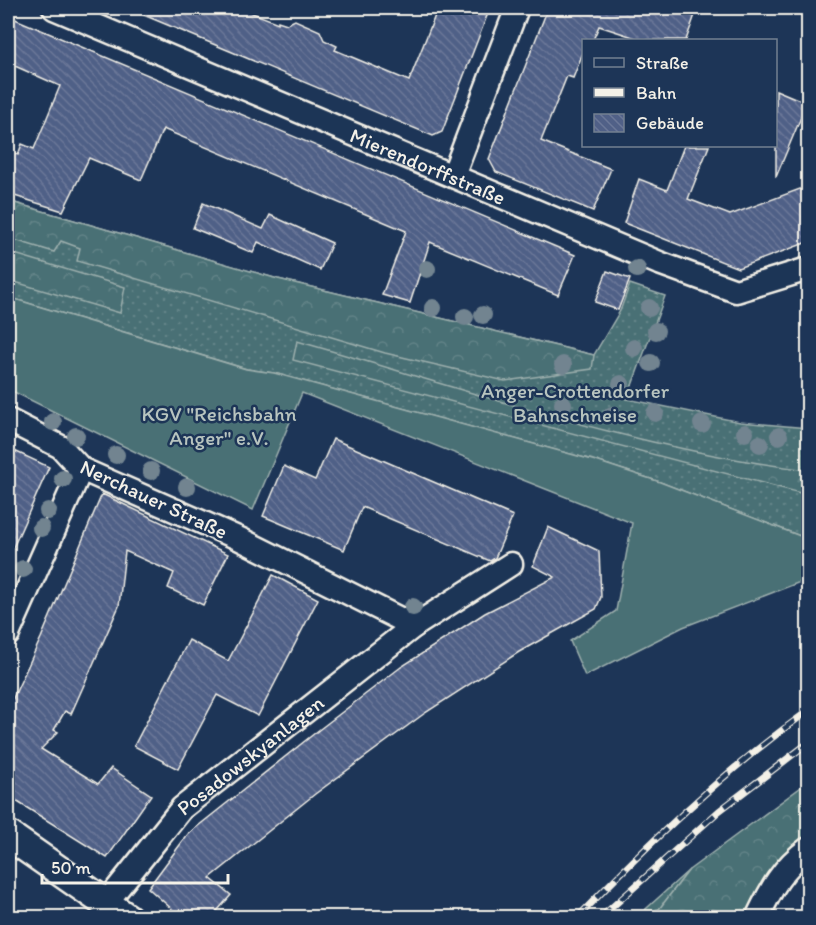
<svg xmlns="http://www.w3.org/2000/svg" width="816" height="925" font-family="Itim,sans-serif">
	<defs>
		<pattern id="grass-dots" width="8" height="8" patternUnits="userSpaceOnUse" patternTransform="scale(1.5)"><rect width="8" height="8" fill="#486f74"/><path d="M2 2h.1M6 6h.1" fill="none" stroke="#638488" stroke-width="1.8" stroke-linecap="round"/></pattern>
		<pattern id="forest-crowns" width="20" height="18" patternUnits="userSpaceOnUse" patternTransform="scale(1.5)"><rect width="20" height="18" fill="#486f74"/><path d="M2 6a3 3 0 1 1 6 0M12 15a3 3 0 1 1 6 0" fill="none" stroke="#638488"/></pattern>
		<pattern id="building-back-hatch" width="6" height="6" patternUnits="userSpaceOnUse" patternTransform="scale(1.5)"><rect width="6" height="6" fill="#506087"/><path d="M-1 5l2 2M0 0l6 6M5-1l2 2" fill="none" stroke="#6a7798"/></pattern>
	</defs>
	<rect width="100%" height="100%" fill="#1d3557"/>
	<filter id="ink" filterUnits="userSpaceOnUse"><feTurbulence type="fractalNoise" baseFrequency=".0167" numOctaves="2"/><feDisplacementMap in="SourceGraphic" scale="12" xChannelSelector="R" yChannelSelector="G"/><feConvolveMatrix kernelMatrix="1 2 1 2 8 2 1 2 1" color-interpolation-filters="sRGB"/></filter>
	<g filter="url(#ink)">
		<g fill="url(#grass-dots)" stroke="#9eb0ae" stroke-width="1.5">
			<polygon points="8,201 278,279 594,355 620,311 630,284 665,296 627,399 740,422 808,428 808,539 660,482 596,461 274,373 247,369 8,297"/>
			<polygon points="689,870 653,917 636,918"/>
		</g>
		<g fill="url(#forest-crowns)" stroke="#9eb0ae" stroke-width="1.5">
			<polygon points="8,201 278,279 594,355 592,369 505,381 385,353 77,261 80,248 61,241 54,252 8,238"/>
			<polygon points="8,252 125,287 120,313 8,280"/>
			<path d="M297,341C462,388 637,450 808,470V495L293,360Z"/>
			<path d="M808,782V834C777,857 761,884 744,917H653L689,870Z"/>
		</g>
		<polygon fill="#486f74" stroke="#9eb0ae" stroke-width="1.5" points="8,297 246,369 274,373 596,461 660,482 808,539 808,579 683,627 585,676 570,641 616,611 632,523 302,393 253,510 8,389"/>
		<g fill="url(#building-back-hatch)" stroke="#f4f1e8" stroke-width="1.5">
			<polygon points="127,8 240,8 278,23 278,21 287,24 295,20 320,31 324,40 337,46 335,50 409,81 438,8 490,8 442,132 433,136"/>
			<polygon points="548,8 685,8 696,12 686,40 642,40 599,26 593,40 584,40 584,50 573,78 567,76 541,141 611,169 593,211 496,172 489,159"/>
			<polygon points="8,16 575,255 558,295 430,242 410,303 382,295 406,231 163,129 141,180 89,158 63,211 8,194 8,150 18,155 22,144 34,149 60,86 8,63"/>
			<polygon points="776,90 807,103 776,177"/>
			<polygon points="684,146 709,146 688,199 730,215 808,186 808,242 738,268 624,223 639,179 667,190"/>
			<polygon points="203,203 263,229 270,215 332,243 320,270 258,242 253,253 193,228"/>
			<polygon points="607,271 630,279 618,310 595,302"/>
			<polygon points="333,439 513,516 495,558 490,561 362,507 344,550 263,516 284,466 315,480"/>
			<polygon points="8,448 49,467 8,559"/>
			<polygon points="102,494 228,554 203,605 168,588 174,573 125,551 119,606 71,714 65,711 54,730 58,732 41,749 98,784 111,768 151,795 107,858 8,796 8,709 41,638"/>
			<polygon points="548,527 599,551 601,597 596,609 519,652 425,713 315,794 210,878 231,895 211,918 182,918 148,888 188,834 320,729 401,667 485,613 555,577 533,566"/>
			<polygon points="273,575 318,599 258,716 217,695 178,769 134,746 189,640 228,661"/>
		</g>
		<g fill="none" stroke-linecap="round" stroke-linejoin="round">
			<defs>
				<g id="minor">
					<path id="s1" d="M54,8L659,263L736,291L808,269"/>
					<polyline points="453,176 517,8"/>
					<polyline points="8,420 61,447 81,469 240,539 414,626"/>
					<polyline points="8,634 81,469"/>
					<path id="s2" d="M106,903L182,808L414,626L511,564"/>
					<path d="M757,918C771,889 782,868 808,849"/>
				</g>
				<polyline id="tertiary" points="8,835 127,918"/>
			</defs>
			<use href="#minor" stroke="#f4f1e8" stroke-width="27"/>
			<use href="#tertiary" stroke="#f4f1e8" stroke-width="33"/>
			<use href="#minor" stroke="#1d3557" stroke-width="22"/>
			<use href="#tertiary" stroke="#1d3557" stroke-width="28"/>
			<defs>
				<g id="rail">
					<path d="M577,918C649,843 724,771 808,711"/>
					<polyline points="600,918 719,811 808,743"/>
				</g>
			</defs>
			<use href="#rail" stroke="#f4f1e8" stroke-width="7"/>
			<use href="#rail" stroke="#1d3557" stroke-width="4.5" stroke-dasharray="14" stroke-linecap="butt"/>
		</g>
		<g fill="#728490">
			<circle cx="427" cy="269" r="9"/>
			<circle cx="637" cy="269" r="9"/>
			<circle cx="433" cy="308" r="9"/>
			<circle cx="649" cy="308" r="9"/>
			<circle cx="483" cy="315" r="9"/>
			<circle cx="465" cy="317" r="9"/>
			<circle cx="656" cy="331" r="9"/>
			<circle cx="634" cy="348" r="9"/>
			<circle cx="651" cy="363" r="9"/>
			<circle cx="563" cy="365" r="9"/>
			<circle cx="621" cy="384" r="9"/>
			<circle cx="563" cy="404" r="9"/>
			<circle cx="655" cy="413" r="9"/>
			<circle cx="612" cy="415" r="9"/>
			<circle cx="53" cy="422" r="9"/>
			<circle cx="702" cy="424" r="9"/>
			<circle cx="745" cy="433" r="9"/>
			<circle cx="76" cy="436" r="9"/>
			<circle cx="779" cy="436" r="9"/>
			<circle cx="760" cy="444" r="9"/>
			<circle cx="116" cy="455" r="9"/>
			<circle cx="151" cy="471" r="9"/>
			<circle cx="63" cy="479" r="9"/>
			<circle cx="187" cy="487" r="9"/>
			<circle cx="48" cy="511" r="9"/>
			<circle cx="41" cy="528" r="9"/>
			<circle cx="23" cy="569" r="9"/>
			<circle cx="413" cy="607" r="9"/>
		</g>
	</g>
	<g text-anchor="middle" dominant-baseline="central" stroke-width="5" stroke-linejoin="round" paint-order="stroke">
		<g font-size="21" fill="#f4f1e8" stroke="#1d3557">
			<text stroke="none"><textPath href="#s1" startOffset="406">Mierendorffstraße</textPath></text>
			<text transform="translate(154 499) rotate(25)">Nerchauer Straße</text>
			<text stroke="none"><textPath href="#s2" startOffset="208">Posadowskyanlagen</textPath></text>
		</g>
		<g font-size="21" fill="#b8c4bf" stroke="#1d3557">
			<text x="575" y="390">Anger-Crottendorfer<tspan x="575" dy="24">Bahnschneise</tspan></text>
			<text x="219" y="413">KGV "Reichsbahn<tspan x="219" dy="24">Anger" e.V.</tspan></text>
		</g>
	</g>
	<rect width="816" height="925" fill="none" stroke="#1d3557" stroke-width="30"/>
	<rect x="15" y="15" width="786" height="895" fill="none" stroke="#f4f1e8" stroke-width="2" filter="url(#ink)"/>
	<rect x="582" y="39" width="195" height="108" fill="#1d3557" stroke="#738091" stroke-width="1.5"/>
	<rect x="594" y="58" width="30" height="9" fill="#1d3557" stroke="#738091" stroke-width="1.5"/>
	<text x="636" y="69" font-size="18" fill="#f4f1e8">Straße</text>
	<rect x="594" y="88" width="30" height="9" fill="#f4f1e8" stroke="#738091" stroke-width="1.5"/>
	<text x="636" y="99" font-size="18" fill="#f4f1e8">Bahn</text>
	<rect x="594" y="114" width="30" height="18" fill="url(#building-back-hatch)" stroke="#738091" stroke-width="1.5"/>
	<text x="636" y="129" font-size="18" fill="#f4f1e8">Gebäude</text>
	<path d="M42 874v9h186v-9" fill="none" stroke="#f4f1e8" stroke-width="3"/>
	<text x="51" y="874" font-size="18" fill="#f4f1e8" stroke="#1d3557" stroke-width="4.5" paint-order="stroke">50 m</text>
</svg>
